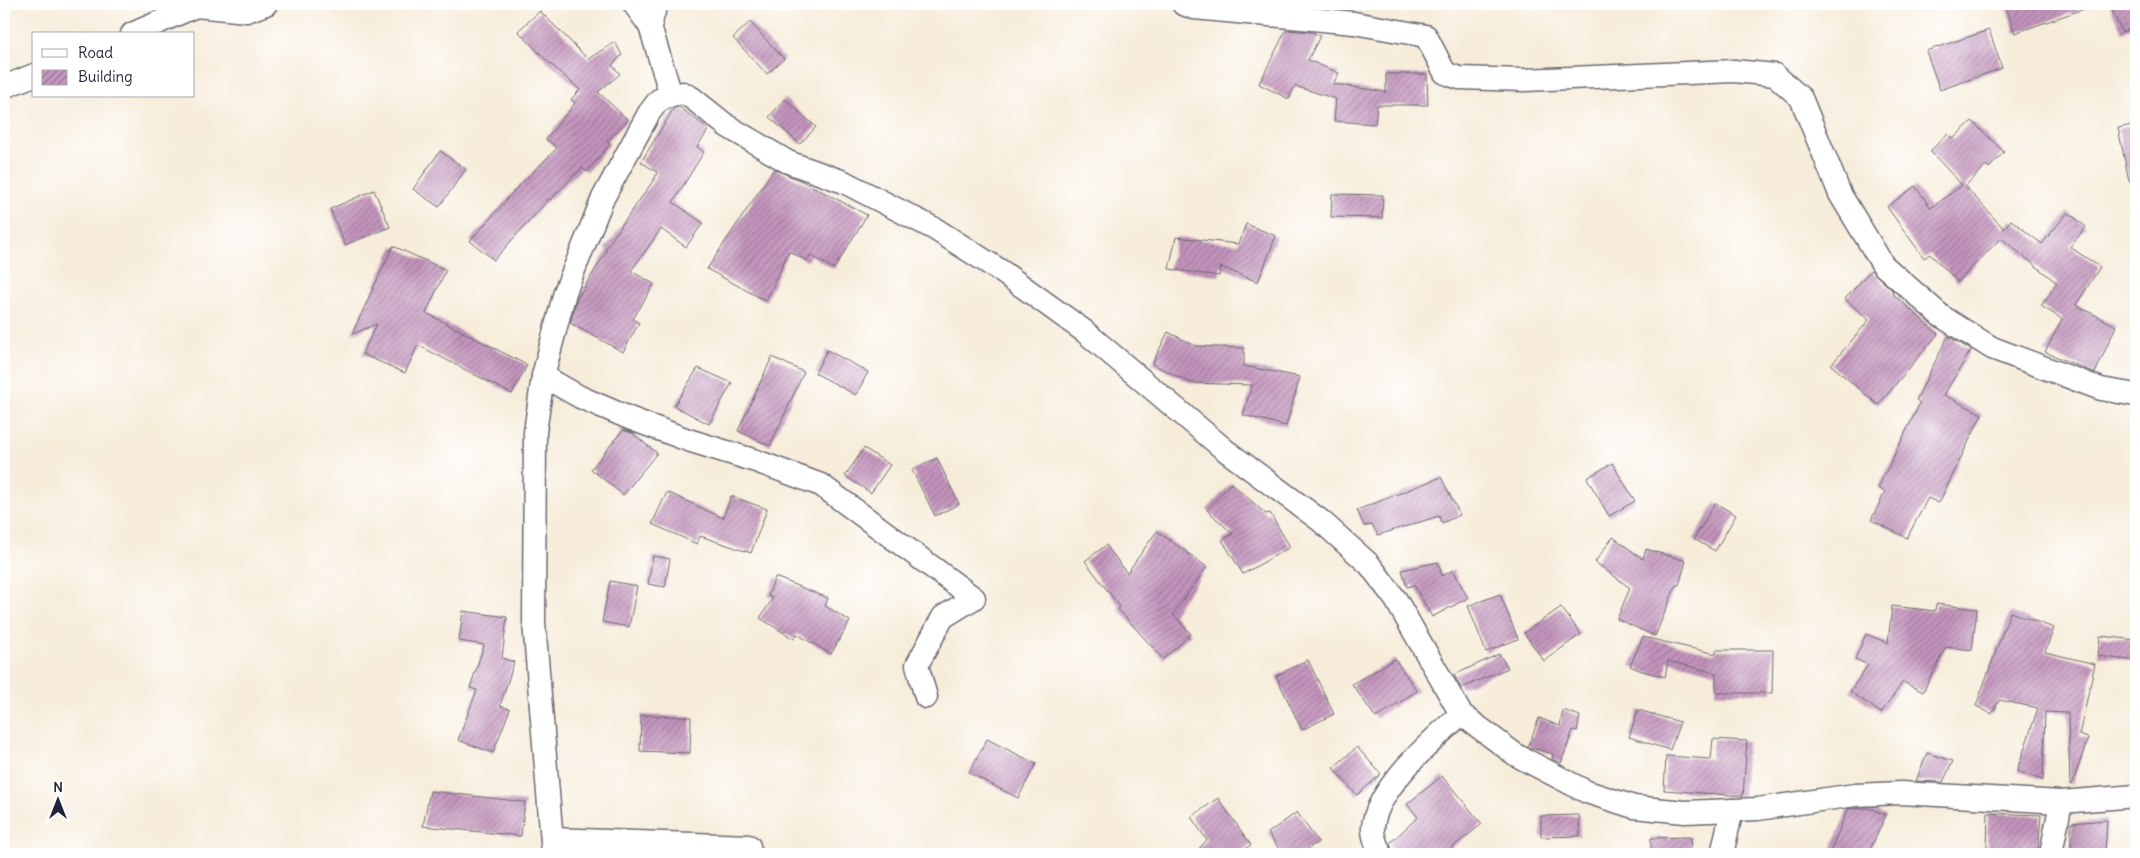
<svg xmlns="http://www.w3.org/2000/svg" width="2140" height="858" font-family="Delius,sans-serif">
	<defs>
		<pattern id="building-hatch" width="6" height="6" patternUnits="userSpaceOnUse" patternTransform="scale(1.25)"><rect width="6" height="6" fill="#c394bc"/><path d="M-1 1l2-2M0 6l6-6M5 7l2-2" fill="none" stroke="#9e789a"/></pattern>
	</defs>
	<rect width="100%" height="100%" fill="#fff"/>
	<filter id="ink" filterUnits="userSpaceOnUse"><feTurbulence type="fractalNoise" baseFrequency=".02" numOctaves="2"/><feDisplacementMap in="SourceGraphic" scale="10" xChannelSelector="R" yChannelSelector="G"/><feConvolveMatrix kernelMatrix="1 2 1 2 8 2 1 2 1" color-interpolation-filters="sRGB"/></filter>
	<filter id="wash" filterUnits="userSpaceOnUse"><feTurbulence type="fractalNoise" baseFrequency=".0096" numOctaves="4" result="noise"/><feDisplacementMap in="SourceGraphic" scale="20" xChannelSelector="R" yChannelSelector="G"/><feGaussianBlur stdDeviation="1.12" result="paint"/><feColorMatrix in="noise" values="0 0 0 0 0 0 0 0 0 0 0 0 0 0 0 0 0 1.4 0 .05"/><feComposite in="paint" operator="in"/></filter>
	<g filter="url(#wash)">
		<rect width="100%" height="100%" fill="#f6ecd9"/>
		<g id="blocks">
			<g fill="url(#building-hatch)">
				<polygon points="2005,4 2091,4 2092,6 2015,33"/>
				<polygon points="2109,4 2136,4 2136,26 2122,32"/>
				<polygon points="540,11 588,59 615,42 622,55 612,65 620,74 598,92 628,120 607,142 610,144 587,172 582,168 550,200 549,199 494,260 470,241 514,191 557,148 546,139 575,103 571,99 580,90 546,60 518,31"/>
				<polygon points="750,22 784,59 767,74 733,38"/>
				<polygon points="1286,30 1312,32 1320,36 1308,60 1339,73 1333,84 1386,92 1386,74 1427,74 1428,105 1377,105 1375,124 1334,121 1336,99 1295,86 1289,99 1259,84"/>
				<polygon points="1989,30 2002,68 1940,90 1926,51"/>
				<polygon points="785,99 816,127 800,144 769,117"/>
				<polygon points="679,107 709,129 697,147 704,152 673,202 703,223 686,247 661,229 631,271 654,284 633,319 639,323 623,352 570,323 577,299 607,251 605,249 655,178 657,172 641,162 674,108"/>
				<polygon points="1972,121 2004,152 1989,168 1987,165 1965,186 2004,229 2011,220 2042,244 2068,212 2086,227 2070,247 2100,267 2076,305 2116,326 2095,373 2045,352 2062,319 2041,306 2057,283 2001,238 1958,282 1930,254 1924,258 1887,207 1915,186 1931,208 1962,185 1930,151 1948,134 1953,139"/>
				<polygon points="2136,124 2136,180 2129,181 2118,128"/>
				<polygon points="440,151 466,169 439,207 413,189"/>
				<polygon points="774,169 804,182 867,215 834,269 810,255 807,261 789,251 766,301 707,269"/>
				<polygon points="374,190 390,227 345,245 330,209"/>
				<polygon points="1332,194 1383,195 1382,218 1331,217"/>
				<polygon points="1246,224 1276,236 1258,282 1221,267 1219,276 1169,269 1176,237 1238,244"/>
				<polygon points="393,246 446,270 426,313 527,365 512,394 418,345 405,373 362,354 377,324 352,334"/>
				<polygon points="1871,270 1893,291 1892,293 1938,334 1878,405 1831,365 1869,320 1845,299"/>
				<polygon points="1168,332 1196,346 1244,348 1244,366 1300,377 1286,426 1243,415 1252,385 1191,383 1152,364"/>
				<polygon points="1948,336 1971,350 1944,395 1982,414 1939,503 1928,498 1907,538 1871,520 1885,492 1878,488 1920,403 1916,400"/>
				<polygon points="827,350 868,372 856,395 815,373"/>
				<polygon points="772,357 804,372 770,446 738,431"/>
				<polygon points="698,368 732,383 709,424 674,406"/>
				<polygon points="623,430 632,433 657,453 623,495 591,469"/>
				<polygon points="864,448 890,465 871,493 845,476"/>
				<polygon points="937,458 959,504 935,516 912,470"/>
				<polygon points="1612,463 1635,501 1609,516 1587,478"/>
				<polygon points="1441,477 1460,515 1442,523 1439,516 1378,535 1372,525 1364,526 1357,510"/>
				<polygon points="1231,483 1266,514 1270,513 1290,547 1243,574 1222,540 1233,534 1207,510"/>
				<polygon points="667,492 723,518 731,496 767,509 751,553 700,536 697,544 652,524"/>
				<polygon points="1715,503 1736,515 1715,551 1694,539"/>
				<polygon points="1157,531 1207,567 1173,614 1191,634 1163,659 1118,609 1120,607 1085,561 1106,545 1127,573"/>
				<polygon points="1613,537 1643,559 1646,549 1686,561 1679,585 1676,585 1655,636 1617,619 1630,588 1595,562"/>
				<polygon points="653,556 670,559 665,587 648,584"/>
				<polygon points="1438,562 1442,576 1453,570 1468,598 1432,617 1414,585 1407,587 1402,570"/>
				<polygon points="775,577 828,598 825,606 850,621 831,654 797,634 794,639 760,618 773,598 768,596"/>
				<polygon points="610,581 637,586 629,627 602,622"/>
				<polygon points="1500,594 1518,639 1486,652 1468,606"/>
				<polygon points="1936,604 1977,609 1972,650 1946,647 1923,692 1903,682 1881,713 1850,691 1868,665 1855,659 1866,634 1888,643 1892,606 1935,611"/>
				<polygon points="1561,607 1581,634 1544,661 1524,633"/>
				<polygon points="463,611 507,617 502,658 514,662 500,706 510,709 493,753 458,740 477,690 470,688 484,645 459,641"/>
				<polygon points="2010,612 2054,628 2045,652 2095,664 2079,735 2088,738 2072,785 2070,785 2068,713 2045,712 2043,780 2017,771 2038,708 1999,700 1992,714 1976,706"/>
				<polygon points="2100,636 2136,640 2136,661 2098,656"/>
				<polygon points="1643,637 1716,654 1716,650 1773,650 1772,693 1716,693 1716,673 1668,661 1665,677 1642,671 1630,666"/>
				<polygon points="1499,654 1508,668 1461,688 1454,675"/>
				<polygon points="1395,659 1417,691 1376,718 1352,684"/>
				<polygon points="1308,660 1334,714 1302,730 1276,676"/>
				<polygon points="1563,710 1580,716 1577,731 1573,730 1561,763 1552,759 1553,754 1528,747 1539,718 1560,726"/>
				<polygon points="1638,710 1680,722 1670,750 1629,737"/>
				<polygon points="641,715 691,717 690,753 640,751"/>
				<polygon points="987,739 1036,764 1018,798 969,773"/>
				<polygon points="1713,739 1747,741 1743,796 1664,790 1666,756 1711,759"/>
				<polygon points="1357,747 1381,774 1357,795 1333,768"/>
				<polygon points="1927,753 1953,761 1943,782 1916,781"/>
				<polygon points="1442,776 1482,824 1444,854 1393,854 1390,843 1418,817 1407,804"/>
				<polygon points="430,791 525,802 521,836 423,826"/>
				<polygon points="1218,798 1251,845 1237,854 1194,854 1207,840 1191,817"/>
				<polygon points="1869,808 1886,815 1868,854 1829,854 1848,809"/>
				<polygon points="1297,812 1318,842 1300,854 1283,854 1268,833"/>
				<polygon points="1988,813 2041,815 2038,851 1987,849"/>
				<polygon points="1579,815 1580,836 1541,837 1541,816"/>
				<polygon points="2107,820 2105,854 2071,854 2071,823"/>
				<polygon points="1691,837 1692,854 1651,854 1651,838"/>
			</g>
		</g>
	</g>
	<g filter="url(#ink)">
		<use href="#blocks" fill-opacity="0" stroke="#6c6972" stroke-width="1"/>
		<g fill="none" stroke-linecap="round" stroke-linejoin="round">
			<defs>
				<g id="minor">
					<polyline points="634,4 650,26"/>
					<polyline points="656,4 650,26 671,95"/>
					<polyline points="1183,4 1194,8 1354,23 1426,36 1445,73 1459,78 1524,80 1734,71 1775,75 1801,98 1840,194 1883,265 1941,316 1992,348 2101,389 2136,395"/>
					<polyline points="132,34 196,6 247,11 266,4"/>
					<polyline points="4,87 34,75"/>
					<polyline points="543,376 580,397 629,418 688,440 756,461 821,485 974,598 943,617 917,665 926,697"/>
					<polyline points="552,839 749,846 750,854"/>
					<polyline points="553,854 534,622 535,432 543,376 565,292 603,198 649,113 659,100 671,95 683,93 692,98 727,126 788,162 844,182 935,229 1001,271 1084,331 1225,450 1321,521 1369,564 1396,600 1461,714 1516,755 1587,792 1634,807 1685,812 1758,809 1855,795 1901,793 2061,802 2136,796"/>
					<path d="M1380,854C1378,847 1372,836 1373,828C1375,789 1433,740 1461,714"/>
					<polyline points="1722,854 1732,810"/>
					<polyline points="2051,854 2061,802"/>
				</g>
			</defs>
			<use href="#minor" stroke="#6c6972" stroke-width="25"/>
			<use href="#minor" stroke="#fff" stroke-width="22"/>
		</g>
	</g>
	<rect width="2140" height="858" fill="none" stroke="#fff" stroke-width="20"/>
	<rect x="32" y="32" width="162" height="65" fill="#ffffff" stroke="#a7a7b1"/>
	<rect x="42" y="49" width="25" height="8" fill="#ffffff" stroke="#a7a7b1"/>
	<text x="78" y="58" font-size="15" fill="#22223b">Road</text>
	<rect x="42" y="70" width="25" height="15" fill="url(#building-hatch)" stroke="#a7a7b1"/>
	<text x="78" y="82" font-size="15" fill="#22223b">Building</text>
	<g transform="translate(58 800)" stroke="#ffffff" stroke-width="4" paint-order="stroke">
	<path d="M0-4L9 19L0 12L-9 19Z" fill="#22223b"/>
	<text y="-8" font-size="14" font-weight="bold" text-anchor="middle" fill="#22223b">N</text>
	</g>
</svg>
